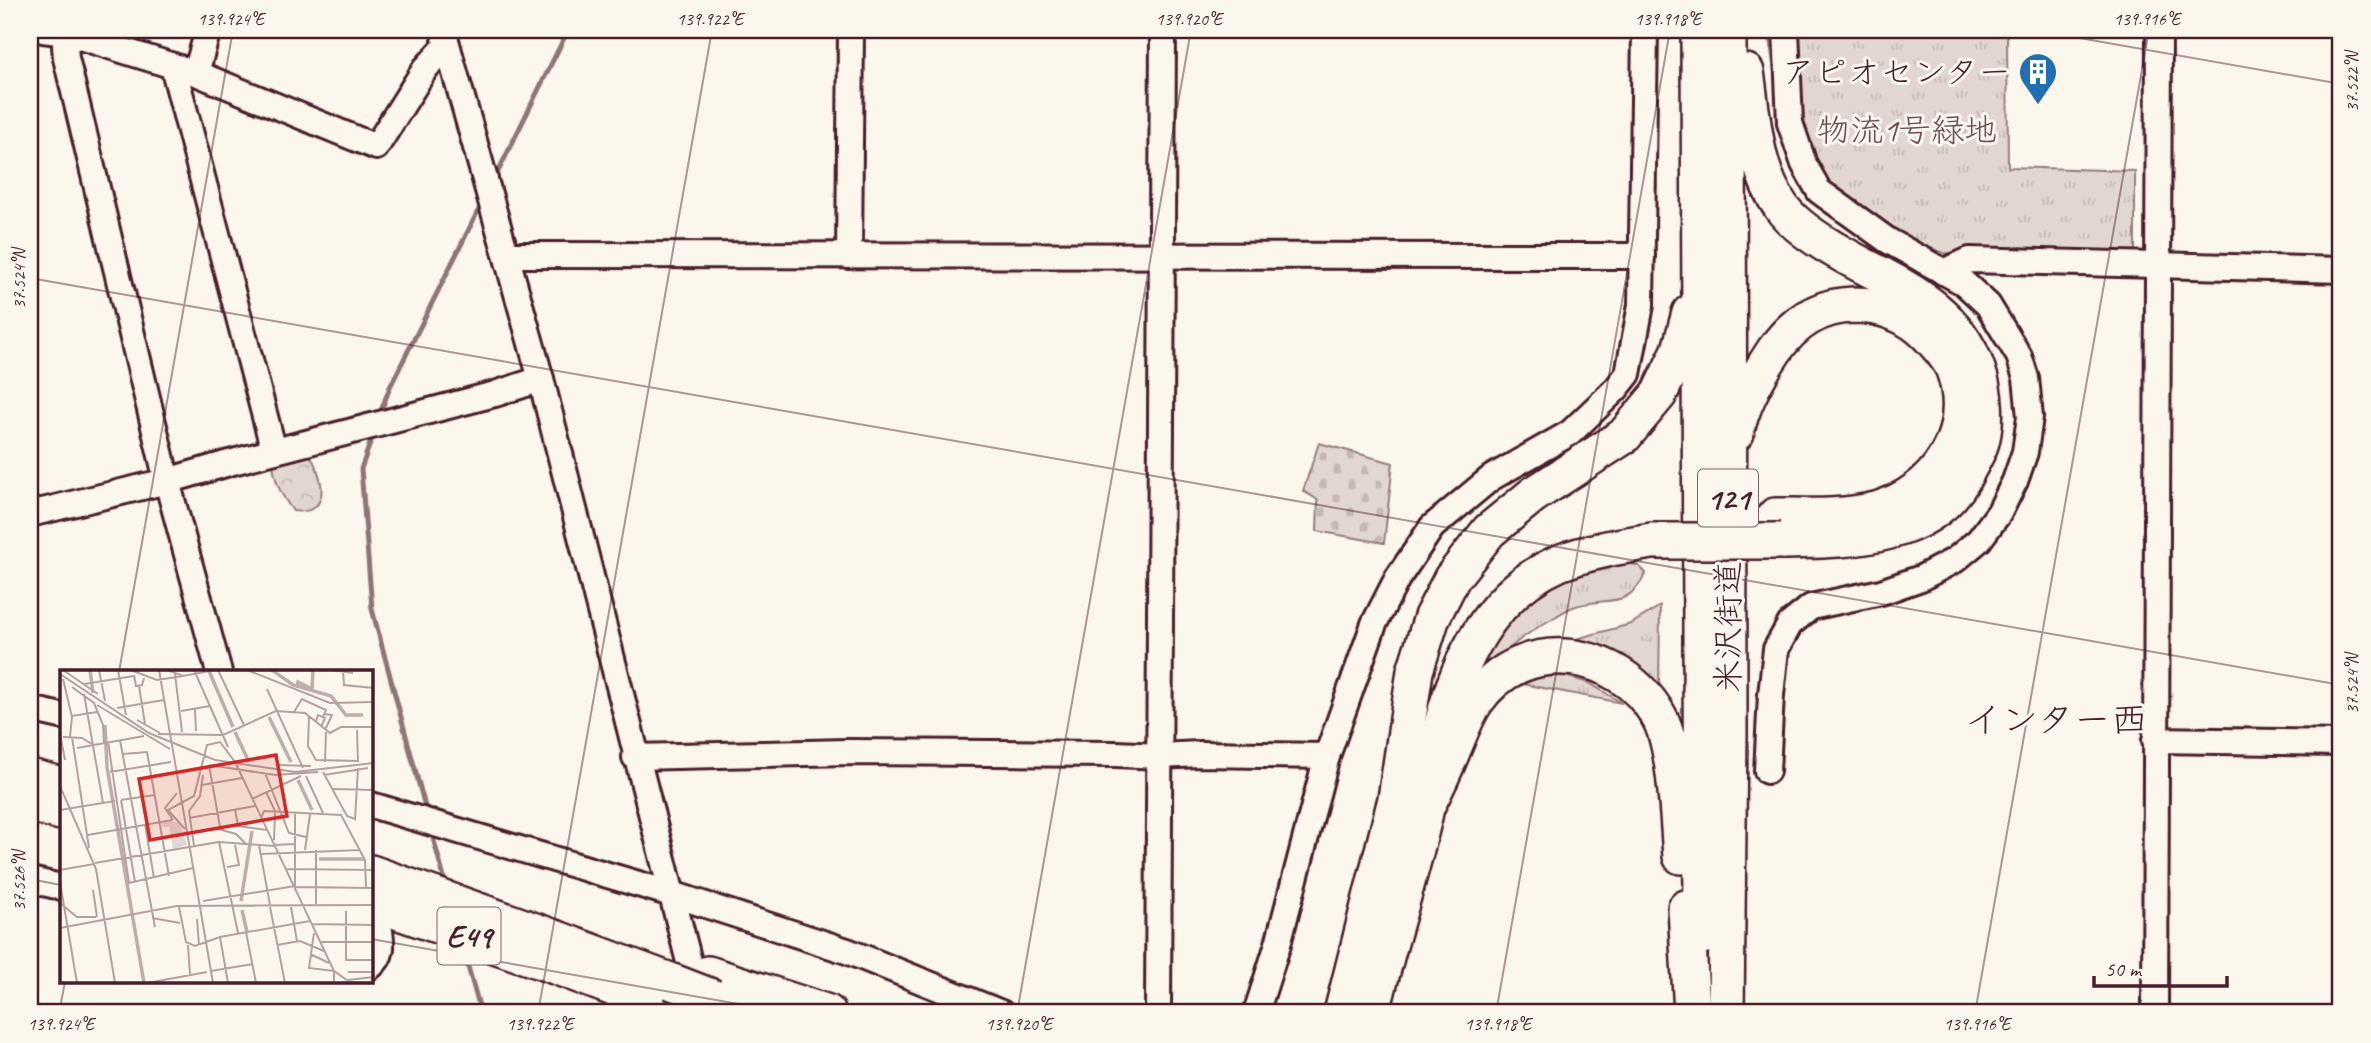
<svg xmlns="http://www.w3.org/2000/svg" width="2371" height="1043" font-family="Caveat,'Klee One',sans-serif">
	<defs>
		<pattern id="grass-tufts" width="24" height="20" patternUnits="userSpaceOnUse" patternTransform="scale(1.75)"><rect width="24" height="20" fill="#e2d7d0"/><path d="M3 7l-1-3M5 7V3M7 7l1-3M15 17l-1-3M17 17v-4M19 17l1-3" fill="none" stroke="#c3b8b3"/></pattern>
		<pattern id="forest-crowns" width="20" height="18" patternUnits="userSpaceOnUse" patternTransform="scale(1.75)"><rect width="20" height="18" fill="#e2d7d0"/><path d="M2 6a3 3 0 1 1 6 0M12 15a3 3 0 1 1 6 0" fill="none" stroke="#c3b8b3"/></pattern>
		<pattern id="cemetery-stones" width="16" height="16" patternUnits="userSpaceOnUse" patternTransform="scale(1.75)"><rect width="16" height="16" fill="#e2d7d0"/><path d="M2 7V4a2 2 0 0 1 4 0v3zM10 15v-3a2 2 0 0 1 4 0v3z" fill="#c3b8b3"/></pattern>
	</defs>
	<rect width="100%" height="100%" fill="#fbf7ec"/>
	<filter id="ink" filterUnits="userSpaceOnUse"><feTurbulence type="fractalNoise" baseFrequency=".0143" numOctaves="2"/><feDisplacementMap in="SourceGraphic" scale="14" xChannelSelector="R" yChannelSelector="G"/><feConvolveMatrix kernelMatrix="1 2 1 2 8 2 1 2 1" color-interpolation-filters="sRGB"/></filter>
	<g filter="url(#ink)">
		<g fill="url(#grass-tufts)" stroke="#967b7e" stroke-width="2">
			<polygon points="1768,30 2007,30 2008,167 2135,171 2135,257 2031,257 1944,253 1835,211 1780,112"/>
			<path d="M1625,562L1639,566L1646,573C1627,612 1606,595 1573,607C1565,610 1557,616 1550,620C1512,642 1497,658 1470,691L1508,605L1560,573Z"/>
			<polygon points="1660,606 1659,691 1561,643 1631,624"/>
			<polygon points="1565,676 1589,683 1622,703 1522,684 1534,677"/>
		</g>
		<path fill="url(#forest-crowns)" stroke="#967b7e" stroke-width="2" d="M308,452C323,474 334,516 293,511C281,495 274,481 273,462Z"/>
		<polygon fill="url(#cemetery-stones)" stroke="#967b7e" stroke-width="2" points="1319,443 1393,463 1384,543 1317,531 1318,500 1303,491"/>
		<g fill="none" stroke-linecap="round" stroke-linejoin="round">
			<g stroke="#907477" stroke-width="5">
				<polyline points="494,180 568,30"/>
				<polyline points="379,416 390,387 483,201"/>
				<polyline points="373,435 361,469 372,609 427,814"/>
				<polyline points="431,830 446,885"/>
				<polyline points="463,949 481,1013"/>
			</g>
			<defs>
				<g id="minor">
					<polyline points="43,30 67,33 196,73 376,147 425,69 447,45"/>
					<polyline points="69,30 65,46 66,58 167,481 219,672"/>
					<polyline points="443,30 541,379 702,1013"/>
					<polyline points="173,66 274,451"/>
					<polyline points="196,73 208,30"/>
					<polyline points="507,255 1642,256"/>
					<polyline points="849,256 851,30"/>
					<polyline points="1943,272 1970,260 2341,270"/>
					<polyline points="30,514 167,481 229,463 495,394 541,379"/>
					<polyline points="30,709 61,716"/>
					<polyline points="2155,740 2341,743"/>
					<polyline points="635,757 848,752 1116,754 1160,756 1199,754 1327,756"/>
					<polyline points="1767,771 1771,695 1776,649 1790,624 1811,607 1881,592 1921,578 1955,560 1979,540 1999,513 2015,481 2025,452 2030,417 2026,378 2019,356 1988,305 1964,283 1887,240 1819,191 1804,164 1790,123 1786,30"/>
					<polyline points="371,805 672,894 847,951 1001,1013"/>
					<polyline points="30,880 61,887"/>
					<path d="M371,966C383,956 382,945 380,931"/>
					<polyline points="1158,1013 1163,30"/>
					<polyline points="1256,1013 1278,944 1327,756 1374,624 1397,579 1432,527 1491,478 1570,433 1616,389 1628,374 1641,305 1645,30"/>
					<polyline points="2155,1013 2159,30"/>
				</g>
				<g id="highway">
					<polyline points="1699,30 1702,936"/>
					<path d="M1746,72C1753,117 1754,170 1782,208C1792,222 1808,233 1822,242C1882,281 1951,296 1977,369C1985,391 1987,420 1981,442C1978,452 1972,462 1967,471C1934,541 1847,540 1781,541"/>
					<path d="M1736,433C1741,404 1758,375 1774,351C1793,323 1818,306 1853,305C1883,305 1908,314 1929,336C1938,346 1949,357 1954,370C1976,433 1937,493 1876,510C1843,518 1808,516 1775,516"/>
					<polyline points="30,777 61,785"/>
					<polyline points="30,804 61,812"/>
					<path d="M1426,807C1436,788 1445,769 1453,749C1460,733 1466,715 1476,701C1523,633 1619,648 1658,715C1676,744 1678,821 1681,856"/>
					<polyline points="371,873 552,937 670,981"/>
					<polyline points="371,902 555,966 680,1013"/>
					<polyline points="1686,908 1692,1013"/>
					<polyline points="708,974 828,1013"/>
					<polyline points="1342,1013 1396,799 1415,671 1432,617 1452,578 1489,531 1533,495 1624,436 1659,394 1680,350 1690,313"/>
					<path d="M1372,1013C1387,944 1411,877 1426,808C1432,782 1434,755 1441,729C1458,661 1490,593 1559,563C1589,551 1621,546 1652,541"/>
					<polyline points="1726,1013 1729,734 1728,30"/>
				</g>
			</defs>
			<use href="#minor" stroke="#4a1f2b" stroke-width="30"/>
			<use href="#highway" stroke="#4a1f2b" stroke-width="40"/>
			<use href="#minor" stroke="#fbf7ec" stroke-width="24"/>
			<use href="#highway" stroke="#fbf7ec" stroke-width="35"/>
			<defs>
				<g id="highway-bridge">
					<polyline points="1652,541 1781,541"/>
					<polyline points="670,981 714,998"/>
				</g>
			</defs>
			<use href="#highway-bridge" stroke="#4a1f2b" stroke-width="40" stroke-linecap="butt"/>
			<use href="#highway-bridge" stroke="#fbf7ec" stroke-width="35"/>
		</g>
	</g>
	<path fill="none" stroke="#4a1f2b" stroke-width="2" stroke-opacity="0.45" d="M2034,30L2341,84M30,278L2341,685M119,672L233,30M30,879L61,885M371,939L790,1013M59,1013L65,982M538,1013L712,30M1017,1013L1191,30M1496,1013L1670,30M1975,1013L2149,30"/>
	<defs>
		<symbol id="building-pin" viewBox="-11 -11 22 30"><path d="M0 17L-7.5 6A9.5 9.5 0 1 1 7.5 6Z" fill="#1f6fb2" stroke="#fbf7ec"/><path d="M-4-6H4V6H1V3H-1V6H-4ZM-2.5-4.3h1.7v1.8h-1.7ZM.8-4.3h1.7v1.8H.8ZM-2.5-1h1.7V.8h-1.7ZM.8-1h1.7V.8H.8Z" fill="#fff"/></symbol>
	</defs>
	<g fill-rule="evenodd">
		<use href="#building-pin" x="2016" y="50" width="44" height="60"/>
	</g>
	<g text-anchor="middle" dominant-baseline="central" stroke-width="6" stroke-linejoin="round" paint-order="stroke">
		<g fill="#fbf7ec" stroke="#7f6065" stroke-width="2">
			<rect x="1698" y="469.5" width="60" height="57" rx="5"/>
			<rect x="437.5" y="907.5" width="63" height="57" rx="5"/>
		</g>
		<g font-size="32" font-weight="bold" fill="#4a1f2b">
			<text x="1728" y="498">121</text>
			<text x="469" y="936">E49</text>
		</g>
		<g font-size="33" fill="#4a1f2b" stroke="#fbf7ec" text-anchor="end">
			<text x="2011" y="72">アピオセンター</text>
		</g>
		<g font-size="33" fill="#704d54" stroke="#fbf7ec">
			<text x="1907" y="130">物流1号緑地</text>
		</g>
		<g font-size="33" fill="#4a1f2b" stroke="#fbf7ec">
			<text transform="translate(1728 627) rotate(-90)">米沢街道</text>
		</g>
		<g font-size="37" fill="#4a1f2b" stroke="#fbf7ec">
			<text x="2056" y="719">インター西</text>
		</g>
	</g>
	<g transform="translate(60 670)">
		<rect width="313" height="313" fill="#fbf7ec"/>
		<path d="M112,151L120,153L127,175L113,179L109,157H102L101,152Z" fill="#e2d7d0"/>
		<path fill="none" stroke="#bfadaa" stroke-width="3.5" d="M30,0L33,23M212,0L233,15L271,26L286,45H303M149,1L173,57M237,16L238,12L252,19L253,0M209,47L231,92M45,55L47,97L84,313M175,62L189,92M238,110L252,140M259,189H304M181,231L192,161M182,240L187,262"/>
		<path fill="none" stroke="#b4a19f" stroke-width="2" d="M3,0L38,24M39,0L45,31M58,0L66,45M99,0L140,237M107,0L123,6L155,0M134,0L168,77M158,0L184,55M187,0L270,33L314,32M272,0L293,3M283,0L284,15L314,18M73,1L97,10L123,6M0,4L89,63L155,90L235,102L314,93M115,4L122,62M74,5L76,16L82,15L84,8M3,9L12,47L10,67M24,14L74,6M79,16L85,54M12,17L34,33L43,55L44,73M207,19L243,98M24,24L43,133M37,35L110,79M57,38L104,30M135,39L136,61M121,41L150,36M234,42L242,29L266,40L263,47M265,44L272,45L265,60M12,46L37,42M249,46L248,76L256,90L298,91M77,50L100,63M256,51L258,45L265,48L261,57M297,60L298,92M0,64L5,90M98,64L163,65L216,41L245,43L270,63L281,57H314M3,67L22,68L32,74M12,67L29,178M60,70L95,257M48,72L69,213L133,198M17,78L84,66M63,84L87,82L109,206M265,92L266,62M176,94L274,301V313M149,95L215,105L258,102M149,95L160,157M218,95L251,96M50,102L111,92M263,102L287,146L295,149L298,98M205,103L229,163L246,167M264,105L308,98M246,106L263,143M142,115L182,108M0,116L36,199L55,313M273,119L314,120M206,122L216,143M192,129L241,106M61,130L75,212M61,130L95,125M175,139L178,156L207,160M0,140L55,131M235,144V217L314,218M129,148L195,136M201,148L204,141L281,145L305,190L306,217M113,150L105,138L117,123M85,154L94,208M155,158L176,164L186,174M125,159L108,140L134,126L147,75L160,72L175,92M28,165L112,150M214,170L215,143M159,172L214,176M199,175L210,235M214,175L235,174M134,176L129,141L140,126L143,105M245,180L250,144M256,180V234M201,184L300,180M35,193L159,172L178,263M167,197L179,195L175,175M226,199L313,200M0,200L34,194M0,212L17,313M33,220L37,247M143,231L235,216M0,233L17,247H36M119,237L126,272L135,276L160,267L250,251M140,237L153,313M210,237L225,313M231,237L237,271M286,241V290H314M92,248L120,253M137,249L139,275M252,254L314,255M0,258L117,236L314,235M186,262L196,313M254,263L249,298L274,301L291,313M160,267L168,313M260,272H314M128,275L130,305M217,275L240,271L264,281M250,284L269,293M151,301L193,294M288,302H314M288,310L314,307M87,313L147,302"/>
		<path fill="#d62828" fill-opacity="0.15" stroke="#d62828" stroke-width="3.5" d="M216,85L227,146L90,170L79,109Z"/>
		<rect width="313" height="313" fill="none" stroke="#4a1f2b" stroke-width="3.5"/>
	</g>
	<rect width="2371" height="1043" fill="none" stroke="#fbf7ec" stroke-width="77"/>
	<path d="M2094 976v10h133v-10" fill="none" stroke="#4a1f2b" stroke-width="3.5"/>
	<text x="2105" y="976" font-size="21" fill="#4a1f2b" stroke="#fbf7ec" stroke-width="5" paint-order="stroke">50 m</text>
	<rect x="38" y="38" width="2294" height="966" fill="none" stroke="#4a1f2b" stroke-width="2.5"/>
	<g font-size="18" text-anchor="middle" fill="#4a1f2b">
		<text x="231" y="25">139.924°E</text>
		<text x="710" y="25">139.922°E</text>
		<text x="1189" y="25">139.920°E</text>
		<text x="1668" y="25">139.918°E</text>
		<text x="2147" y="25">139.916°E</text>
		<text transform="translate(2352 82) rotate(-90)" y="6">37.522°N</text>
		<text transform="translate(19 279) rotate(-90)" y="6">37.524°N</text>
		<text transform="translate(2352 684) rotate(-90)" y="6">37.524°N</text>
		<text transform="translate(19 881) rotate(-90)" y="6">37.526°N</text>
		<text x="61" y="1030">139.924°E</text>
		<text x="540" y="1030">139.922°E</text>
		<text x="1019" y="1030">139.920°E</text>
		<text x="1498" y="1030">139.918°E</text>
		<text x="1977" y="1030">139.916°E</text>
	</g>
</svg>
